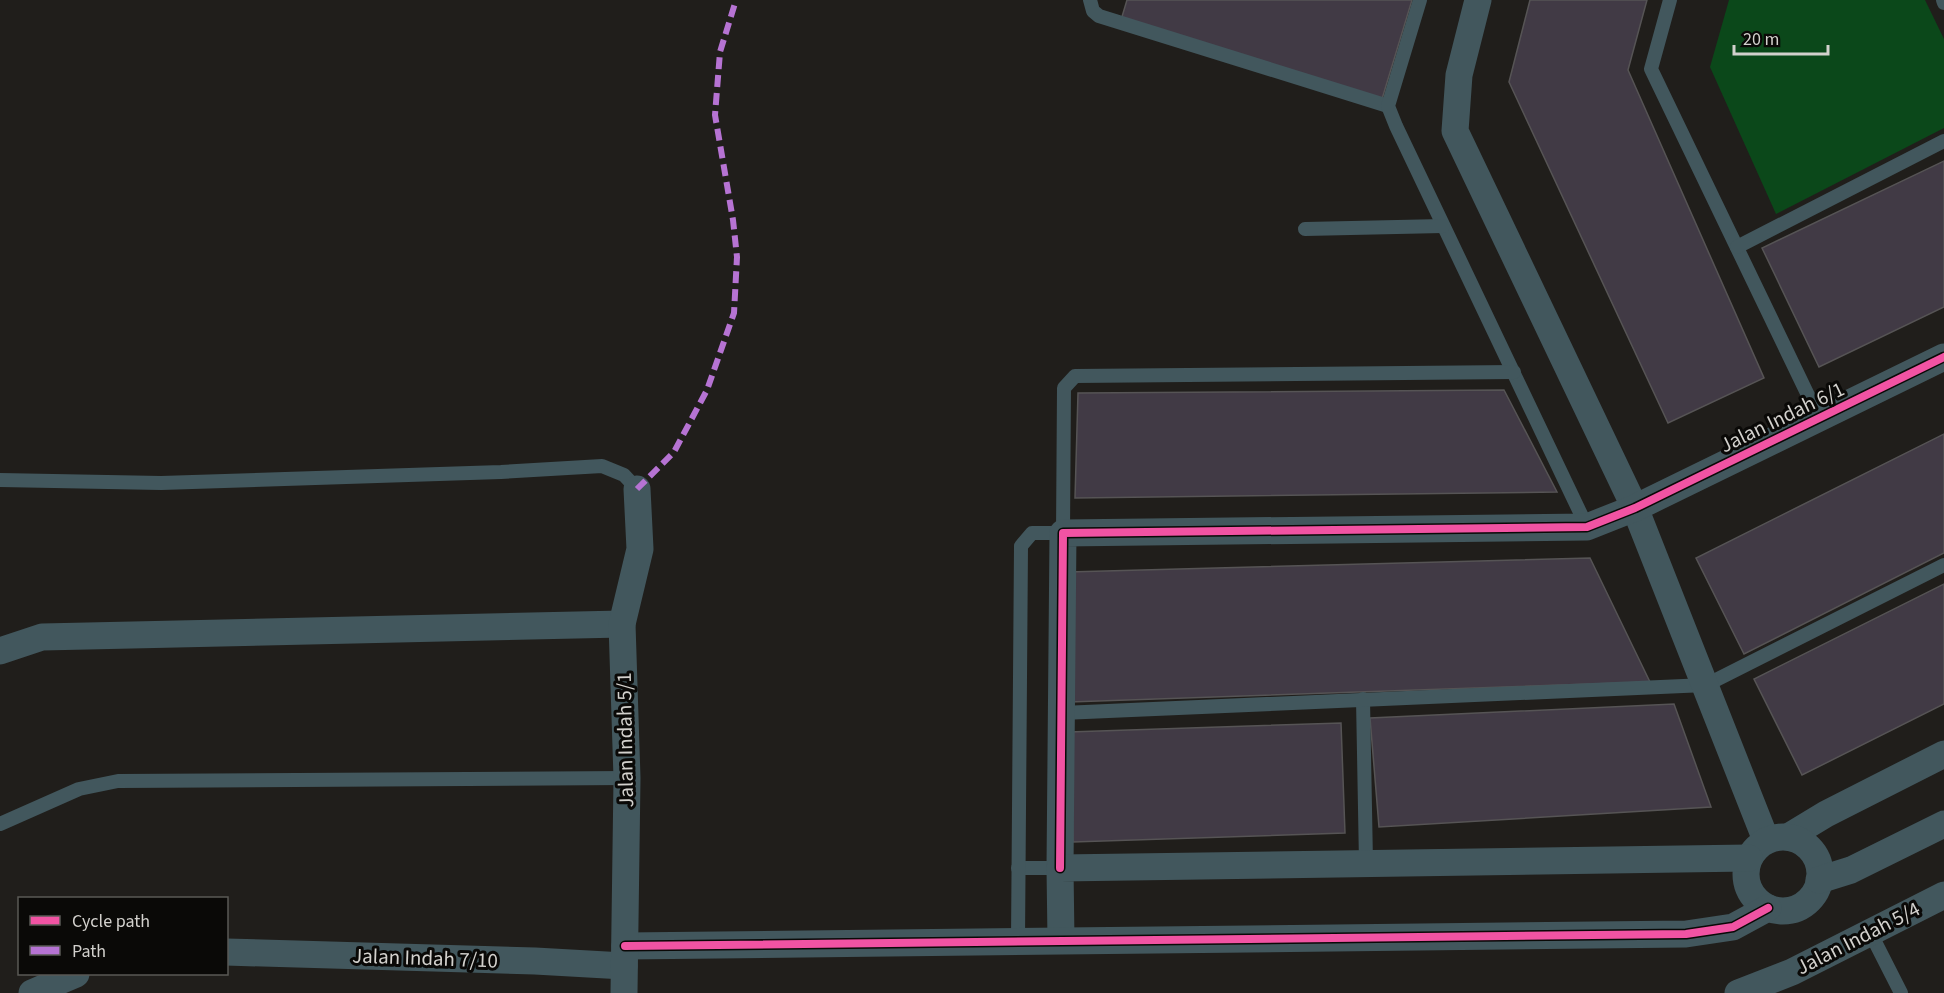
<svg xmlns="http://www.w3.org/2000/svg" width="1944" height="993" font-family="'Source Sans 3',sans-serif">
	<rect width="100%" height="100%" fill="#201e1b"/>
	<polygon fill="#0b481a" points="1729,0 1925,0 1944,39 1944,128 1776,214 1710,67"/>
	<g fill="#413a45" stroke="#565455" stroke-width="1.5">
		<polygon points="1127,0 1412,0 1382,99 1121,20"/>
		<polygon points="1530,0 1647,0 1628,70 1764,378 1668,423 1509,82"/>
		<polygon points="1944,161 1944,307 1819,367 1762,248"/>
		<polygon points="1504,390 1557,492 1075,498 1078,393"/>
		<polygon points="1944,434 1944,553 1744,654 1696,558"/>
		<polygon points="1590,558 1650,682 1070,702 1068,572"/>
		<polygon points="1944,584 1944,704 1802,775 1754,679"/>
		<polygon points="1674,704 1711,807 1379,827 1370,718"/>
		<polygon points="1341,723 1345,833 1073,842 1069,732"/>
	</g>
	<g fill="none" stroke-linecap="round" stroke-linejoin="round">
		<g stroke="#42575d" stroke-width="14">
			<polyline points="1090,0 1093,11 1099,16 1388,106"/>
			<polyline points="1420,0 1388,106 1396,126 1587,527"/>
			<polyline points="1670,0 1651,69 1819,418"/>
			<polyline points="1943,0 1944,3"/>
			<polyline points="1305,229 1443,226"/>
			<polyline points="1737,247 1944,141"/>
			<polyline points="0,480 161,483 501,472 602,466 624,475 637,489"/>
			<polyline points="1363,699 1366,863"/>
			<polyline points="1062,713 1706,685 1944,565"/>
			<polyline points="0,824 79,789 118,781 627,778"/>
			<polyline points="1018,868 1060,868"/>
			<polyline points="1870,932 1901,993"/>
			<polyline points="1018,940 1021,546 1032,533 1063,533 1064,388 1075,376 1514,372"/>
		</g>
		<g stroke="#42575d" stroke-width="27">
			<polyline points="1478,0 1459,75 1455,131 1635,508 1766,840"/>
			<polyline points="0,651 42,637 622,624"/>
			<polyline points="1788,837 1826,814 1944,754"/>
			<circle cx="1783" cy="874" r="37"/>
			<polyline points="1060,868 1063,533 1587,527 1635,508 1944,357"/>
			<polyline points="1819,880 1851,870 1944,824"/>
			<polyline points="1061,940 1060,868 1749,858"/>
			<polyline points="625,946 1686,934 1733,927 1768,908"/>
			<polyline points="226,952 535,961 624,966"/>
			<polyline points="32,993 76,974"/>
			<polyline points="624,993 627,778 622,624 640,549 637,489"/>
			<polyline points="1738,993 1792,972 1944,895"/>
		</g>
		<polyline stroke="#b673d3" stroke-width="6" stroke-dasharray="12 6" stroke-linecap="butt" points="637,489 674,452 707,390 734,313 737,257 733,220 715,115 720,52 736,0"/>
		<defs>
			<g id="cycleway">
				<polyline points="1060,868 1063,533 1587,527 1635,508 1944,357"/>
				<polyline points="625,946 1686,934 1733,927 1768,908"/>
			</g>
		</defs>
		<use href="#cycleway" stroke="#0a0907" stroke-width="11"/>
		<use href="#cycleway" stroke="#f153a3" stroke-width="8"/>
	</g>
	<g text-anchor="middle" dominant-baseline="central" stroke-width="6" stroke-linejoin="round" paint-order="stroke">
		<g font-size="21" fill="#d3d1cd" stroke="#0a0907">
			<text transform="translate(1782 417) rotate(-26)">Jalan Indah 6/1</text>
			<text transform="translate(625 740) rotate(-91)">Jalan Indah 5/1</text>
			<text transform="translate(1858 938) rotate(-27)">Jalan Indah 5/4</text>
			<text transform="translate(425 958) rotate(2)">Jalan Indah 7/10</text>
		</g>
	</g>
	<rect x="18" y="897" width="210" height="78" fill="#0a0907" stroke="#5a5956" stroke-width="1.5"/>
	<rect x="30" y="916" width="30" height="9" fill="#f153a3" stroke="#5a5956" stroke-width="1.5"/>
	<text x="72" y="927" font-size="18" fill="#d3d1cd">Cycle path</text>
	<rect x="30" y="946" width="30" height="9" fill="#b673d3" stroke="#5a5956" stroke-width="1.5"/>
	<text x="72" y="957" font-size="18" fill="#d3d1cd">Path</text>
	<path d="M1734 45v9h94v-9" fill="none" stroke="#d3d1cd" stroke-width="3"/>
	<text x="1743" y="45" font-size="18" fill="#d3d1cd" stroke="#0a0907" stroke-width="4.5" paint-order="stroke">20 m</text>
</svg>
